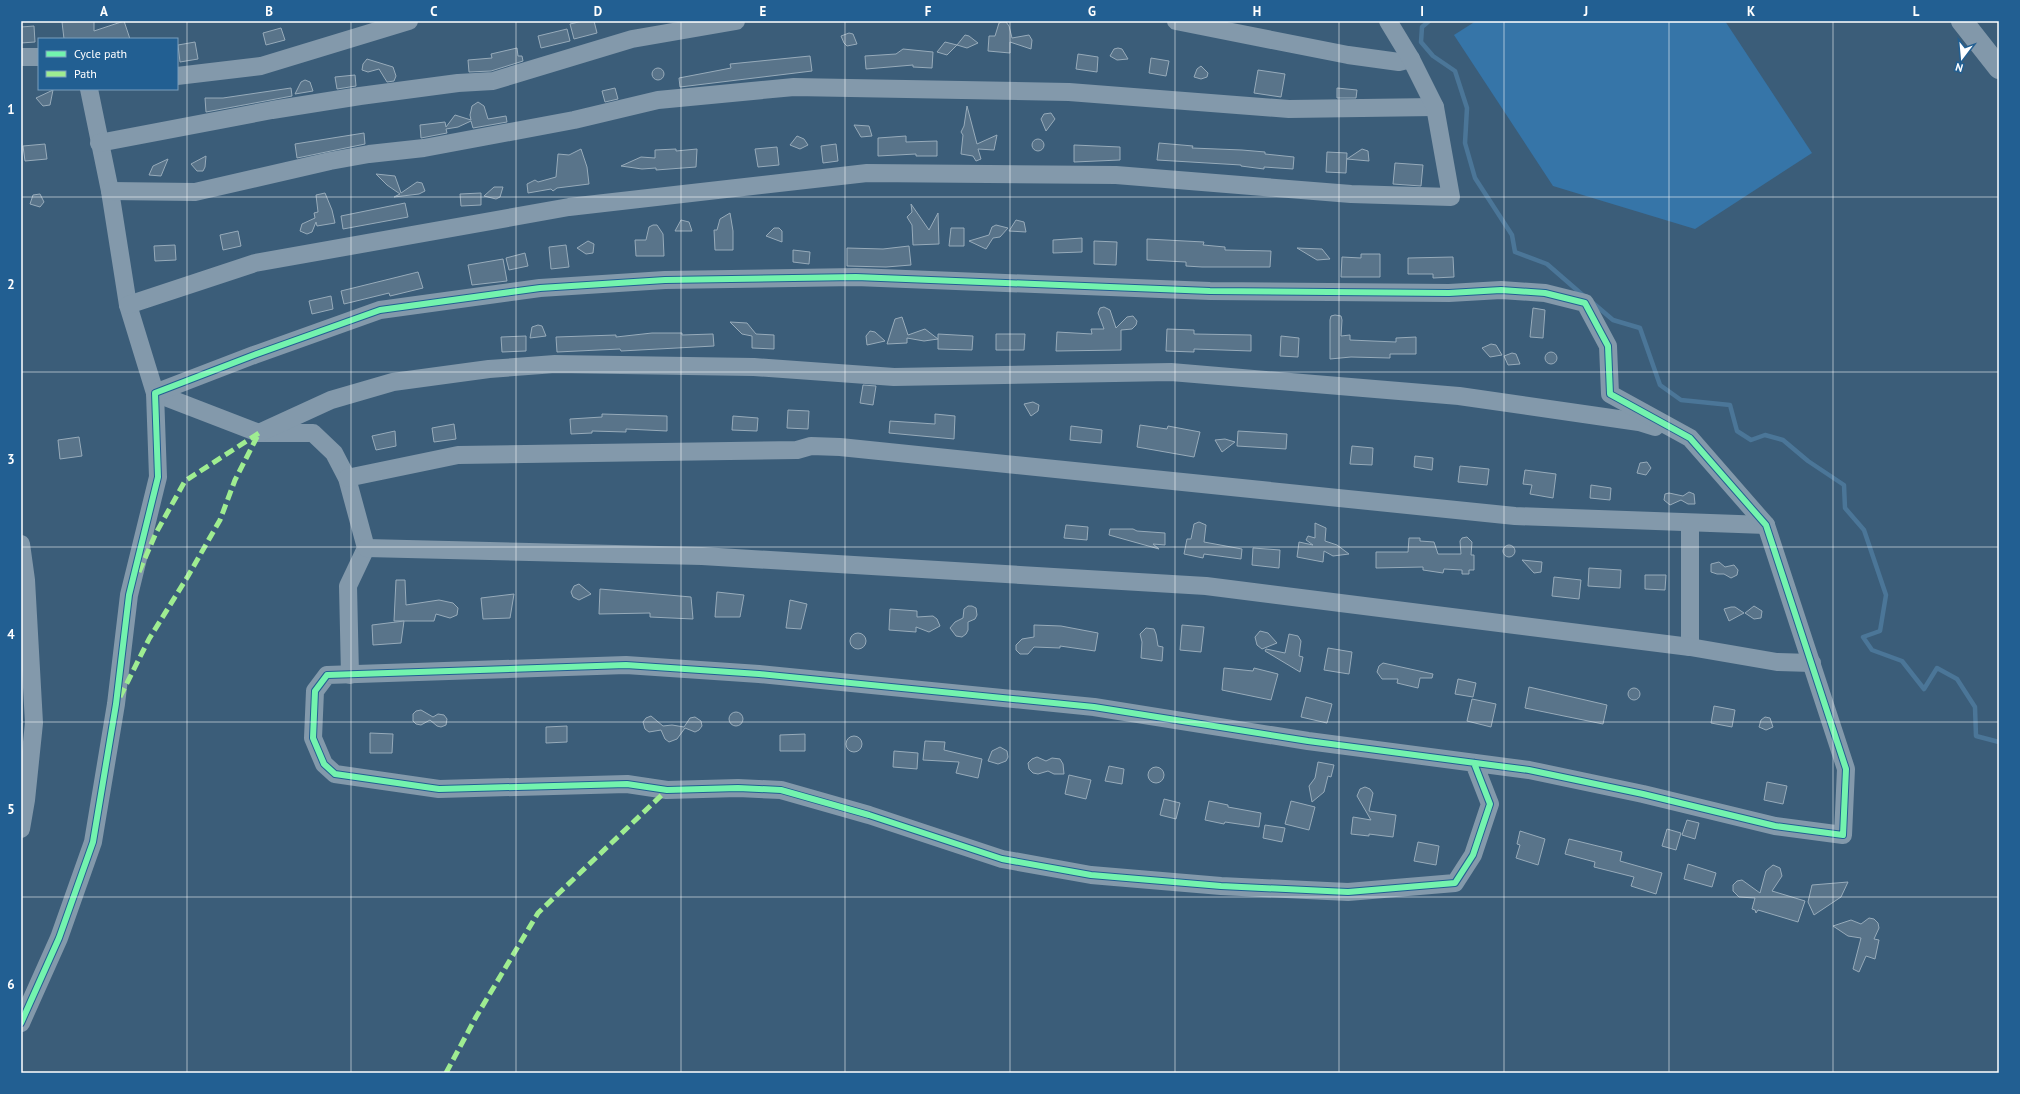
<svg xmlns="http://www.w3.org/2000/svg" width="2020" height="1094" font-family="'PT Sans',sans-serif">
	<rect width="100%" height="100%" fill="#3b5d79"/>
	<polygon fill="#3675a8" points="1476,21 1725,21 1812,153 1695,229 1553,186 1454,35"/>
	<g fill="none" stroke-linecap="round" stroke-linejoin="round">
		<g stroke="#4b7698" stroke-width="4.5">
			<polyline points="1429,21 1422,27 1421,42 1433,56 1455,71 1467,108 1465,143 1475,178 1512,235 1515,252 1547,264 1585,297"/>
			<polyline points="1593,303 1613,320 1640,328 1660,385 1681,400 1730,405 1737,431 1751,440 1765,435 1783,440 1808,461 1844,485 1845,508 1864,530 1886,595 1880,631 1863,637 1872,650 1902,661 1924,689 1937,668 1957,679 1975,707 1976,736 1999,742"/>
		</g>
	</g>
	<g fill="#59748a" stroke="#97abba">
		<polygon points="94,21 94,31 124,21 130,39 64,39 62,22"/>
		<polygon points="583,21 594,21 597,33 574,39 570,24"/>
		<polygon points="1002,22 1006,22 1009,26 1012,38 1029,35 1032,40 1031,49 1010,42 1010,53 988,51 989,36 995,36 999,23"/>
		<polygon points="34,26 35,42 21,43 21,27"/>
		<polygon points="281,28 285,40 266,45 263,33"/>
		<polygon points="567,29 570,41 541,48 538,36"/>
		<polygon points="849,33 853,34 857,44 847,46 844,43 841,36"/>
		<polygon points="965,35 969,36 978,43 967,48 957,45"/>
		<polygon points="195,42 198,59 180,62 178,45"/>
		<polygon points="945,42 957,45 947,55 937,52"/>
		<polygon points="517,48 518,56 522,56 523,61 491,71 469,72 468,60 492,58 491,54"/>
		<polygon points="1118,48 1122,49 1128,59 1117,60 1110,56 1114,49"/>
		<polygon points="903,49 933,52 932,68 913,67 913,65 866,69 865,56 896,54"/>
		<polygon points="1078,54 1098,57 1097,72 1076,69"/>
		<polygon points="810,56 812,71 680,87 679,78 731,68 730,64"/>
		<polygon points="1151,58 1169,61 1166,76 1149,73"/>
		<polygon points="367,59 393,67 396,76 394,81 387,82 379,69 368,72 362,70 363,64"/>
		<polygon points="1201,66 1208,73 1207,77 1201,79 1194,77 1197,69"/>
		<circle cx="658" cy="74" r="6"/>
		<polygon points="1258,70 1285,74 1281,97 1254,93"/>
		<polygon points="355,75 356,86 337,89 335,77"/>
		<polygon points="305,80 310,82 313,91 295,94 301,82"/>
		<polygon points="291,88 292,96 206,112 205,98 223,98"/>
		<polygon points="615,88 618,99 605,102 602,91"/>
		<polygon points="1337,88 1357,90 1356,98 1337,98"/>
		<polygon points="53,90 50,105 43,106 36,98"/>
		<polygon points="478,102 484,106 488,119 506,116 507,122 473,128 471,121 458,127 446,129 447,133 421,138 420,125 445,122 446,127 455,115 471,120 470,115 472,106"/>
		<polygon points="967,106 977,144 997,135 994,150 978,149 981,159 976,161 973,156 961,154 963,135 961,132 964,126"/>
		<polygon points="1051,113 1055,119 1046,131 1041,119 1044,114"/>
		<polygon points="854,125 869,126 872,136 861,137"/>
		<polygon points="364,133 365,144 297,158 295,144"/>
		<polygon points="797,136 804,139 808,145 800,149 790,145"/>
		<polygon points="906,136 906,142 937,141 937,156 916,156 916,154 878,156 878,138"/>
		<circle cx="1038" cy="145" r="6"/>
		<polygon points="1159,143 1193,146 1192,148 1242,150 1265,152 1265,154 1294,157 1293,169 1264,167 1264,169 1241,166 1241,165 1157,160"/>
		<polygon points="45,144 47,159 25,161 23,146"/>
		<polygon points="836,144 838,161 823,163 821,146"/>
		<polygon points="1074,145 1120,147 1120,160 1074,162"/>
		<polygon points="777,147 779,165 758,167 755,149"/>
		<polygon points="581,149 587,167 589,184 557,188 553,191 551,189 528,193 527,184 535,180 538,182 556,177 558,154 569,155"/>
		<polygon points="676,149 676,151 697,149 696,167 656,170 656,168 642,169 621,166 641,157 655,158 655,150"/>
		<polygon points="1362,149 1368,151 1369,161 1347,159"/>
		<polygon points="1327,152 1347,153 1346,173 1326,172"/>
		<polygon points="206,156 205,167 203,171 197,171 191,164"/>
		<polygon points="168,159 161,176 149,175 153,166"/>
		<polygon points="1395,163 1423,165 1421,186 1393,184"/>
		<polygon points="376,174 395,176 401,193 417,182 422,183 425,191 419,194 394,197 400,194 387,185"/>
		<polygon points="494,187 503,187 500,197 496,199 484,196"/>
		<polygon points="325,193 332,210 335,223 317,226 316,222 312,232 307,234 300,231 302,224 315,218 314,213 318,212 316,195"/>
		<polygon points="481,193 481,205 461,206 460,194"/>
		<polygon points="40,194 44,202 40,207 30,204 33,195"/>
		<polygon points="405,203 408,217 343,229 341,216"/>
		<polygon points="911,204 929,230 938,213 939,244 913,245 912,225 907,217 912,212"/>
		<polygon points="730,213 733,231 733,250 715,250 714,230 717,230 720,219"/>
		<polygon points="681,220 689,222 692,231 675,231"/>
		<polygon points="1016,220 1024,222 1026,232 1009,231"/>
		<polygon points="653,225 657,225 663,234 664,256 636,256 635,240 646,240 649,227"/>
		<polygon points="996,225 1008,228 1000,237 993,238 986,249 969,241 989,235 992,227"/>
		<polygon points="774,228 779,228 782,231 782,242 766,236"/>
		<polygon points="951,228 964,228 964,246 949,246"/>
		<polygon points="238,231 241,246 223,250 220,235"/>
		<polygon points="1082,238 1082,252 1053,253 1053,240"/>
		<polygon points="1147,239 1204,242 1203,245 1225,247 1225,250 1271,251 1270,267 1202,267 1186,266 1186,262 1147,260"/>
		<polygon points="588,241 594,244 593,253 586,254 577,248"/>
		<polygon points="1094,241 1117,242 1116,265 1094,264"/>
		<polygon points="175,245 176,260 155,261 154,246"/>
		<polygon points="566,245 569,267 551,269 549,247"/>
		<polygon points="909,246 911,265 886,267 847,266 847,248 883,249"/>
		<polygon points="1297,248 1322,249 1330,259 1317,260"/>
		<polygon points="793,250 810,252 809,264 793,262"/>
		<polygon points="525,253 528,266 509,270 506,258"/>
		<polygon points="1361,254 1380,254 1380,277 1341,277 1342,257 1361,258"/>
		<polygon points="1453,257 1454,277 1433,278 1433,274 1408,274 1408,258"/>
		<polygon points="503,259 507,281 472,285 468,265"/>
		<polygon points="418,272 423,288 390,296 389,293 344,304 341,291"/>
		<polygon points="331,296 333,309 312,314 309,301"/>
		<polygon points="1104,307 1110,310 1116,328 1127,317 1133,316 1137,321 1136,325 1132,329 1121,330 1121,350 1056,351 1057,332 1092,334 1091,329 1104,329 1098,313 1100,308"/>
		<polygon points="1533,308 1545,310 1543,338 1530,337"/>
		<polygon points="1335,315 1341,316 1342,320 1341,336 1350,335 1350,340 1396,342 1396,338 1416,337 1416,354 1390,354 1390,358 1351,357 1330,359 1330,320 1331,316"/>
		<polygon points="902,317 908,335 925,329 938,339 938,334 973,336 972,350 938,349 938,339 924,341 907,338 907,343 887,344 895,319"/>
		<polygon points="730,322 747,323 756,334 774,335 774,349 752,348 752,336 742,334"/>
		<polygon points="538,325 542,326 546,336 530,338 532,327"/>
		<polygon points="1167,329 1194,330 1194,334 1251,335 1251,351 1194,349 1194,352 1166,351"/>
		<polygon points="870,331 875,332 885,341 867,345 866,336"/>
		<polygon points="652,333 682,333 682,335 713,334 714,346 621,351 620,349 557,352 556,337 616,335 616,337"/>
		<polygon points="996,334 1025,334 1024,350 996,350"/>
		<polygon points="526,336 526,351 502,352 501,337"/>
		<polygon points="1281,336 1299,338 1298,357 1280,356"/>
		<polygon points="1491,344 1496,345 1502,355 1490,357 1482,348"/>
		<circle cx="1551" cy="358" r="6"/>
		<polygon points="1512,353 1516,354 1520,364 1508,365 1504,356"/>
		<polygon points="863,385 876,386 873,405 860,403"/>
		<polygon points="1033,402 1039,405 1038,411 1031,416 1024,404"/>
		<polygon points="788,410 809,411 808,429 787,428"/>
		<polygon points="602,414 667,416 667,431 626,429 626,432 592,431 592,433 571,434 570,419 602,417"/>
		<polygon points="935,414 955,416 954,439 889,433 890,421 935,424"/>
		<polygon points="733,416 758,418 757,431 732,430"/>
		<polygon points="454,424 456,439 434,442 432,428"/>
		<polygon points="1140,425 1167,429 1168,426 1200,432 1194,457 1137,447"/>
		<polygon points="1071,426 1102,430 1101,443 1070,440"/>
		<polygon points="395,431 396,446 376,450 372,436"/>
		<polygon points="1238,431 1287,434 1286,449 1237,446"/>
		<polygon points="79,437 82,456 60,459 58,440"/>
		<polygon points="1225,439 1235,442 1222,452 1215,440"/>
		<polygon points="1352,446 1373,448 1372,465 1350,464"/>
		<polygon points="1415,456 1433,458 1432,470 1414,467"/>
		<polygon points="1647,462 1651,468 1646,475 1637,473 1640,463"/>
		<polygon points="1460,466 1489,469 1487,485 1458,482"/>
		<polygon points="1525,470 1556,474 1553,498 1530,494 1532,485 1523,484"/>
		<polygon points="1591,485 1611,488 1610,500 1590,498"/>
		<polygon points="1689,492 1694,494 1695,504 1688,504 1681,500 1670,505 1664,500 1665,494 1669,493 1683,496"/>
		<polygon points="1199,522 1206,525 1204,542 1242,549 1241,559 1204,554 1203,558 1184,554 1187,539 1191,539 1194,524"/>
		<polygon points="1315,523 1326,528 1325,541 1337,545 1349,554 1333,556 1324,551 1323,562 1297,557 1299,542 1313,545 1306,540 1308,536 1315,538"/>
		<polygon points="1066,525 1088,527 1087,540 1064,538"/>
		<polygon points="1110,529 1133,529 1137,531 1165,533 1165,545 1153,544 1159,549 1109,535"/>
		<polygon points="1467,537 1472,542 1471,555 1474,555 1474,570 1469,570 1469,574 1462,574 1462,570 1444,569 1443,573 1423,570 1423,567 1376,568 1376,552 1408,552 1409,538 1420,538 1420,541 1434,542 1438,554 1461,554 1460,541 1462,538"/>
		<circle cx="1509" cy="551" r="6"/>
		<polygon points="1253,548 1280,550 1279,568 1252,565"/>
		<polygon points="1522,560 1542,562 1541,572 1534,573"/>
		<polygon points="1719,562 1725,567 1734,565 1738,570 1737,575 1731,578 1724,574 1717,574 1711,572 1711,564"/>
		<polygon points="1589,568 1621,570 1620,588 1588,586"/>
		<polygon points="1645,575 1666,575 1665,590 1645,589"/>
		<polygon points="1554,577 1581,580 1579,599 1552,596"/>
		<polygon points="396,580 405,580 406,605 439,600 453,603 458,608 457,615 450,618 436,614 434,621 394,621"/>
		<polygon points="579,584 591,594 579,600 573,597 571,592 574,586"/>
		<polygon points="600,589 691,597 693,619 650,617 650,613 599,614"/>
		<polygon points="717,592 744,595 740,617 715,617"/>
		<polygon points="514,594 510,618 483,619 481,598"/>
		<polygon points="790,600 807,604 801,629 786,628"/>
		<polygon points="968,606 972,606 976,608 977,615 975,619 968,622 968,630 966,634 962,637 956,636 950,628 955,622 963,618 964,609"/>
		<polygon points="1754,606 1762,611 1761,618 1754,619 1745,613"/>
		<polygon points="1731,607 1735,607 1744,613 1729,621 1724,609"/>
		<polygon points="890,609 917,611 917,617 933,616 937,619 940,626 929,632 916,627 916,632 889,630"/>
		<polygon points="404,621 401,643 373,645 372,625"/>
		<polygon points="1034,625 1061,626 1098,633 1095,651 1060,646 1060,648 1034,647 1028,654 1020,654 1016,650 1016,645 1022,639 1034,637"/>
		<polygon points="1182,625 1204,627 1201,652 1180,650"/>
		<polygon points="1146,628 1154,629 1156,634 1158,646 1163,647 1162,661 1141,658 1142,642 1140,634"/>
		<polygon points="1260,631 1268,633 1277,643 1262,649 1257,645 1255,637"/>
		<circle cx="858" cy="641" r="8"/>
		<polygon points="1289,634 1298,636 1301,641 1299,656 1303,657 1300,672 1265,651 1266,649 1285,653"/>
		<polygon points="1328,648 1352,652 1349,674 1324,670"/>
		<polygon points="1383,663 1433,674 1432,678 1420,678 1418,688 1397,683 1398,679 1382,679 1377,672 1379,666"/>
		<polygon points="1224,668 1253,671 1254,668 1278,674 1271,700 1222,690"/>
		<polygon points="1458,679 1476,683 1473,697 1455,694"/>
		<polygon points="1529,687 1607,705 1603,724 1525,708"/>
		<circle cx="1634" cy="694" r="6"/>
		<polygon points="1306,697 1332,704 1327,723 1301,717"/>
		<polygon points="1472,699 1496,704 1491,727 1467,721"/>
		<polygon points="1714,706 1735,710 1732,727 1711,723"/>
		<polygon points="421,710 433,717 438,714 444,715 447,719 446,725 441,727 437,726 430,720 421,725 416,724 413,721 413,714 416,711"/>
		<circle cx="736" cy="719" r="7"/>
		<polygon points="651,716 663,726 672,725 684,727 690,718 695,717 701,721 702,726 699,730 695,732 685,728 677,739 669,742 665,739 661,730 649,732 645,729 643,722 646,718"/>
		<polygon points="1765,717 1770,718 1773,727 1766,730 1759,727 1761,720"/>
		<polygon points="567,726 567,742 546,743 546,727"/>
		<polygon points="370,733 393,734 392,753 370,753"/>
		<polygon points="805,734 805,751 780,751 780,735"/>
		<circle cx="854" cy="744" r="8"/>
		<polygon points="925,741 945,742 944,750 982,759 978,778 956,773 959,762 923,760"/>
		<polygon points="1000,747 1007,751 1008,757 1006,761 998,764 988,761 992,751"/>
		<polygon points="894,751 918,753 917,769 893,767"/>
		<polygon points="1037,757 1046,761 1052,758 1060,759 1063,764 1064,774 1054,774 1048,771 1038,774 1033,773 1029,769 1028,763 1032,759"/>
		<polygon points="1318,762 1334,765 1331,777 1328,776 1324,792 1312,802 1309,786 1315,778"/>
		<polygon points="1109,766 1124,769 1122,784 1105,781"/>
		<circle cx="1156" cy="775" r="8"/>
		<polygon points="1069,775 1091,780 1086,799 1065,794"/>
		<polygon points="1767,782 1787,786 1783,804 1764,800"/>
		<polygon points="1365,787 1370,789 1373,793 1369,811 1396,815 1393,837 1369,834 1369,836 1351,834 1353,817 1371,820 1357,796 1360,789"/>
		<polygon points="1164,799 1180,803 1176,819 1160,815"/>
		<polygon points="1209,801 1228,805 1228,807 1261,813 1259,827 1225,822 1224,824 1205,820"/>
		<polygon points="1291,801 1315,807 1309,830 1285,824"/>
		<polygon points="1687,820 1699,823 1695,839 1682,835"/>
		<polygon points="1265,825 1285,828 1282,842 1263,838"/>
		<polygon points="1667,829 1681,833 1676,850 1662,846"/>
		<polygon points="1520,831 1545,839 1538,865 1516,858 1520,845 1517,844"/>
		<polygon points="1569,839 1622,852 1620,861 1662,873 1656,894 1631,886 1634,877 1594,867 1595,862 1565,854"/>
		<polygon points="1418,842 1439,846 1436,865 1414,861"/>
		<polygon points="1688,864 1716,873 1712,887 1684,879"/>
		<polygon points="1773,865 1780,868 1782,876 1772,891 1805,901 1798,922 1758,910 1756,913 1755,910 1752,909 1755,898 1739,897 1733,891 1733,885 1737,881 1742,880 1760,893 1766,871"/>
		<polygon points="1848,882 1841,897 1814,915 1808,902 1812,885"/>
		<polygon points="1869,918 1874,919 1878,923 1879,928 1874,939 1879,940 1875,959 1866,956 1859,972 1853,969 1861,938 1848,936 1833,926 1851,920 1861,924"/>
	</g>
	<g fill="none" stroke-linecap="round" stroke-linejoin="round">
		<g stroke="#8399ab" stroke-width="18">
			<polyline points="1176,21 1348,55 1399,62 1411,59"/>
			<polyline points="21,57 39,57"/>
			<polyline points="177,76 261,66 409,21"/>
			<polyline points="89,89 110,191 128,305 155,393 259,433 313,433 334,453 347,478 366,548 348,586 350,675"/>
			<polyline points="99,143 272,110 360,96 458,83 493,81 632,39 736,21"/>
			<polyline points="110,191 195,192 330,161 369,154 424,148 574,120 658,100 794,87 1069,92 1289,109 1435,107"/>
			<polyline points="128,305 255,263 569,207 867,173 1116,175 1351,194 1451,197 1435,107 1411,59 1388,21"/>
			<polyline points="259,433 331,400 393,382 489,369 555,364 754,367 894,377 1171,372 1459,396 1639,422 1655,427"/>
			<polyline points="347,478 458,455 797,450 811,446 840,447 1515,516 1766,525"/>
			<polyline points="1690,524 1690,647"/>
			<polyline points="21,544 26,580 34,723 26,800 21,829"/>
			<polyline points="366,548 702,556 1206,586 1690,647 1777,662 1812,663"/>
			<polyline points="21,1023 59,938 93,842 116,704 129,595 158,477 155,393 254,355 380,310 540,288 665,280 856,277 1210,291 1449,293 1501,290 1545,293 1585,303 1608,346 1610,394 1690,438 1766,525 1846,769 1843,835 1775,826 1643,794 1529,770 1308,741 1094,707 759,674 626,665 327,675 315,691 313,738 324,764 335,774 439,789 627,784 667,790 738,788 781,790 869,815 1002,859 1091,875 1221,886 1348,892 1455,883 1473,855 1490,804 1474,763"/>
		</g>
		<polyline stroke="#8298aa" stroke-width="22" points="1962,21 1999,68"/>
		<g stroke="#9fed91" stroke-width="5" stroke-dasharray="10 5" stroke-linecap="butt">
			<polyline points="139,572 156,533 185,481 259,433"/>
			<polyline points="120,697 149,639 188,576 220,520 235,480 259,433"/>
			<polyline points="446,1073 476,1017 538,913 667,790"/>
		</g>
		<defs>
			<polyline id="cycleway" points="21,1023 59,938 93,842 116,704 129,595 158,477 155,393 254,355 380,310 540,288 665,280 856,277 1210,291 1449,293 1501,290 1545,293 1585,303 1608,346 1610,394 1690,438 1766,525 1846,769 1843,835 1775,826 1643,794 1529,770 1308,741 1094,707 759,674 626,665 327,675 315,691 313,738 324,764 335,774 439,789 627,784 667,790 738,788 781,790 869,815 1002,859 1091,875 1221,886 1348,892 1455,883 1473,855 1490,804 1474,763"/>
		</defs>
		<use href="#cycleway" stroke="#225f92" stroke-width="8"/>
		<use href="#cycleway" stroke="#73f3ae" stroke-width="6"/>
	</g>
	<path fill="none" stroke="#fff" stroke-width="1" stroke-opacity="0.55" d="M187,21V1073M351,21V1073M516,21V1073M681,21V1073M845,21V1073M1010,21V1073M1175,21V1073M1339,21V1073M1504,21V1073M1669,21V1073M1833,21V1073M21,197H1999M21,372H1999M21,547H1999M21,722H1999M21,897H1999"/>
	<rect width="2020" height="1094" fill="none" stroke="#225f92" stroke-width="44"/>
	<rect x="38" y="38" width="140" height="52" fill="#225f92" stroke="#7a9fbe"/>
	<rect x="46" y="51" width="20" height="6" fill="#73f3ae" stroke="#7a9fbe"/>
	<text x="74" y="58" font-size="12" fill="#ffffff">Cycle path</text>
	<rect x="46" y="71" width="20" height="6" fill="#9fed91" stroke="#7a9fbe"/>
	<text x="74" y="78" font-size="12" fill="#ffffff">Path</text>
	<g transform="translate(1962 58) rotate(196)" stroke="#225f92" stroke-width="3" paint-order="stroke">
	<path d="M0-3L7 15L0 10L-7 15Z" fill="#ffffff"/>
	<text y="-6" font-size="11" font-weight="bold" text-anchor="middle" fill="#ffffff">N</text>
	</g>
	<rect x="22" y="22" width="1976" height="1050" fill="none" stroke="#fff" stroke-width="1.5"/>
	<g font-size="13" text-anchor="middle" font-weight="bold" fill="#fff">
		<text x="104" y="16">A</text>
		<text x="269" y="16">B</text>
		<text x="434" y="16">C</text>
		<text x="598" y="16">D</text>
		<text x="763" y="16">E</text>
		<text x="928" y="16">F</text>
		<text x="1092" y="16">G</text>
		<text x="1257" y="16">H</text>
		<text x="1422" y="16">I</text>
		<text x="1586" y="16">J</text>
		<text x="1751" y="16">K</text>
		<text x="1916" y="16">L</text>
		<text x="11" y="114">1</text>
		<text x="11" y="289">2</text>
		<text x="11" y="464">3</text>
		<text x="11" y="639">4</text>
		<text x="11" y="814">5</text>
		<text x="11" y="989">6</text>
	</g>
</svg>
